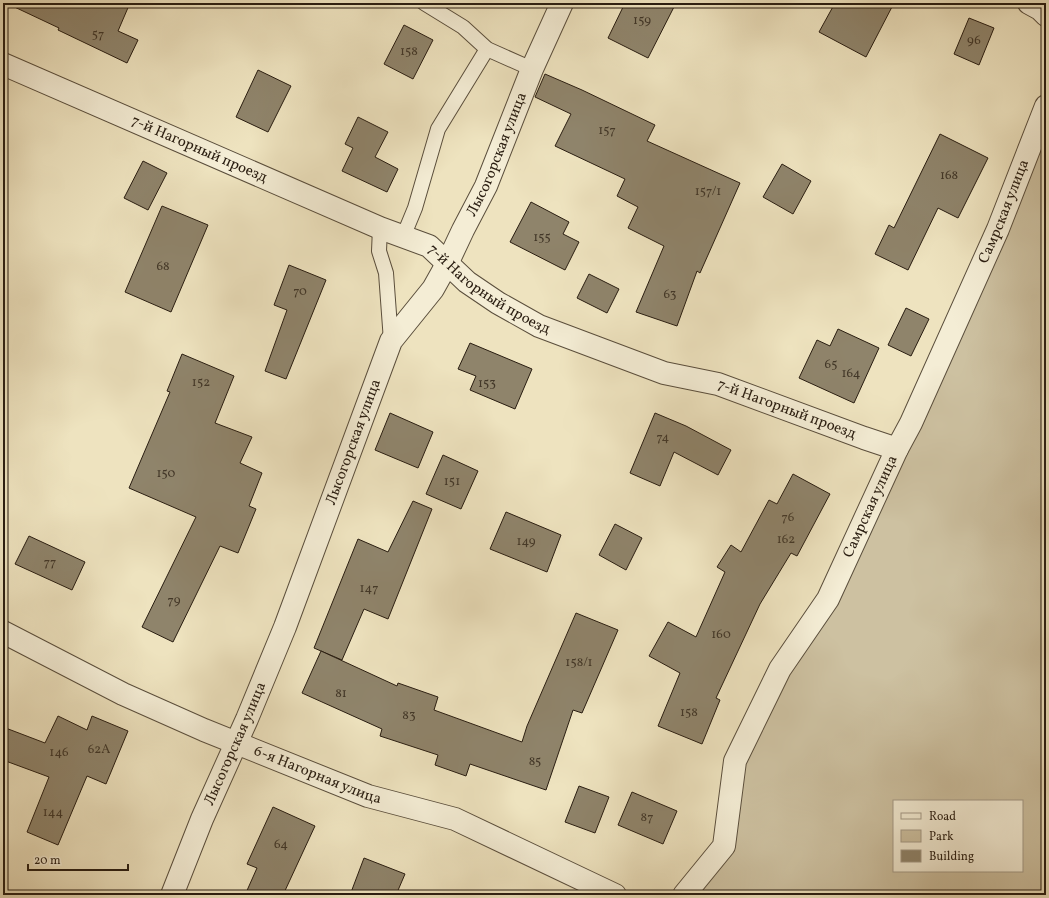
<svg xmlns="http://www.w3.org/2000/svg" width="1049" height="898" font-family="Vollkorn,serif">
	<rect width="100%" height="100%" fill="#eee3bf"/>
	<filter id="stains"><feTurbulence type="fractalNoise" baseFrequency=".005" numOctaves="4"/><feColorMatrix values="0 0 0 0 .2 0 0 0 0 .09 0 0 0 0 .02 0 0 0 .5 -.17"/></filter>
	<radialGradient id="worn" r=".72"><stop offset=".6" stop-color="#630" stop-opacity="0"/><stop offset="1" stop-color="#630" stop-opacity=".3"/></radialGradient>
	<path fill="#cdc1a1" stroke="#7b6f59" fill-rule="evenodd" d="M1046,129V895H692L731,847L743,762ZM894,801H1022V871H894Z"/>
	<g fill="#8f846b" stroke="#291d11">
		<polygon points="6,3 130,3 118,31 138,40 127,63 58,30 59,28"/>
		<polygon points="625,3 676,3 648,58 608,38"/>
		<polygon points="835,3 894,3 866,57 819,32"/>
		<polygon points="969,18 994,28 979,65 954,54"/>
		<polygon points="404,25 433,40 413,79 384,64"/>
		<polygon points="258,70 291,86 268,132 236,117"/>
		<polygon points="545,74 582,90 655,125 647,141 740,183 700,273 697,271 677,326 636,312 664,246 628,228 638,207 617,196 625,179 555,146 571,114 535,97"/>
		<polygon points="358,117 388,132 375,157 398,169 387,192 342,171 353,148 345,144"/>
		<polygon points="940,134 988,158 958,218 938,208 908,270 875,254 889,225 894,228"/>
		<polygon points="143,161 167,173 148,210 124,198"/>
		<polygon points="782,164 811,181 793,214 763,197"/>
		<polygon points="531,202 569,222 563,234 579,242 565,270 510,242"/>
		<polygon points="162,206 208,225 171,312 125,292"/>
		<polygon points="289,265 326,280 286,379 265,371 287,310 274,305"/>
		<polygon points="589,274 619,289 607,313 577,298"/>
		<polygon points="906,308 929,319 911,356 888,345"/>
		<polygon points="838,329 879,348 854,403 799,378 817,340 830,346"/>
		<polygon points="470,343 532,369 515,409 470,390 476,376 458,369"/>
		<polygon points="182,354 234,376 215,423 252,437 240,463 262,473 249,506 256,509 238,553 220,546 173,642 142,627 196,517 129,488 170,392 167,391"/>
		<polygon points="390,413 433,432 418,468 375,450"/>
		<polygon points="655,413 686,426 731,450 718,475 674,452 660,486 630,473"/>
		<polygon points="443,455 478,471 461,509 426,494"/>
		<polygon points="793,474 830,494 797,556 791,553 760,604 716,698 720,700 702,744 658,726 680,673 649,656 668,622 696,637 725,572 717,567 731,545 741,552 769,500 777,504"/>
		<polygon points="413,501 432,509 388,619 364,609 342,660 314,648 358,539 388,552"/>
		<polygon points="506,512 561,535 547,572 490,549"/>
		<polygon points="615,524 642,538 626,570 599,555"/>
		<polygon points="29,536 85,562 72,590 15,564"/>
		<polygon points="576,613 618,630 582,713 573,710 546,790 470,764 466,776 435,765 438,755 380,736 382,729 302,693 321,651 397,686 398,683 438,697 434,710 522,742 527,726"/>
		<polygon points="58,716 87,730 92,716 128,731 106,784 87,776 58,845 27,832 49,777 3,760 3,727 45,743"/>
		<polygon points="579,786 609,797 595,833 565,822"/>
		<polygon points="632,792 677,811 663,844 618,825"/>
		<polygon points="273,807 315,826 283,895 245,895 257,868 247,864"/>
		<polygon points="364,858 405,874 396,895 350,895"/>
	</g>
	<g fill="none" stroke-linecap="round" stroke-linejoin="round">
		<defs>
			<g id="service">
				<polyline points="424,3 463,27 487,49 532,69"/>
				<polyline points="380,228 379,251 386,273 391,341"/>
				<polyline points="403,237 415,208 438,129 487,49"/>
			</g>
			<g id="minor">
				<polyline points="1029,3 1040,9 1046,15"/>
				<path id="s1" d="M3,64L380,228L429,246L467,282L498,303L539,326L664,373L718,384L864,438L897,449"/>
				<path id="s2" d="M3,632L123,694L204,730L368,796L455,819L615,895"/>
				<path id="s3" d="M172,895L202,819L247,719L285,627L391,341L433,289L447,264L463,230L486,186L532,69L562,3"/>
				<path id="s4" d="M684,895L724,846L735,761L780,669L828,599L897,449L911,423L998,229L1046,106"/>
			</g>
		</defs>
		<use href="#service" stroke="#5a4e3c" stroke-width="16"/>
		<use href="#minor" stroke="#5a4e3c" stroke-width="24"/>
		<use href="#service" stroke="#f4edd5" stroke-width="14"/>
		<use href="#minor" stroke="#f4edd5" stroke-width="22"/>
	</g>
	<g text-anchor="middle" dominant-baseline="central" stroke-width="3.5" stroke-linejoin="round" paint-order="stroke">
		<g font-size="13" fill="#423728">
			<text x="642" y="21">159</text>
			<text x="98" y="35">57</text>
			<text x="974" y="41">96</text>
			<text x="409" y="52">158</text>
			<text x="607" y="131">157</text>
			<text x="949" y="176">168</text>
			<text x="708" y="192">157/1</text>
			<text x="542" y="238">155</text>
			<text x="163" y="267">68</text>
			<text x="300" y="292">70</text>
			<text x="670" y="295">63</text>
			<text x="831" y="365">65</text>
			<text x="851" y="374">164</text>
			<text x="201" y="383">152</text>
			<text x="487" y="384">153</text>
			<text x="663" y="438">74</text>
			<text x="166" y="474">150</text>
			<text x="452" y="482">151</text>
			<text x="788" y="518">76</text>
			<text x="786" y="540">162</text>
			<text x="526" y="542">149</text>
			<text x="50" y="563">77</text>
			<text x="369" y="589">147</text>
			<text x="174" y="601">79</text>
			<text x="721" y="635">160</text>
			<text x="579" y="663">158/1</text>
			<text x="341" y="694">81</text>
			<text x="689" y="713">158</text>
			<text x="409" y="716">83</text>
			<text x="99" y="750">62А</text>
			<text x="59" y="753">146</text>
			<text x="535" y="762">85</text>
			<text x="53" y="813">144</text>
			<text x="647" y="818">87</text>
			<text x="281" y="845">64</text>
		</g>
		<g font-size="15" fill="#291d11" stroke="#f4edd5">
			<text stroke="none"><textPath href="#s1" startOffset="214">7-й Нагорный проезд</textPath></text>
			<text stroke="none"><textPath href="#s3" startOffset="812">Лысогорская улица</textPath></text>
			<text stroke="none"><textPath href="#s4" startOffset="762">Самрская улица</textPath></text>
			<text stroke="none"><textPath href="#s1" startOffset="538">7-й Нагорный проезд</textPath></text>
			<text stroke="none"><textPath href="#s1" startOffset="862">7-й Нагорный проезд</textPath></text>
			<text stroke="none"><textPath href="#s3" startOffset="488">Лысогорская улица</textPath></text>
			<text stroke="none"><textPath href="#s4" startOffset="438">Самрская улица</textPath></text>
			<text stroke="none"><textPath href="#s3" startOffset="164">Лысогорская улица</textPath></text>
			<text stroke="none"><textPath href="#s2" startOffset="346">6-я Нагорная улица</textPath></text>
		</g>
	</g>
	<rect width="1049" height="898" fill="none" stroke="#eee3bf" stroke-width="16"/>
	<rect x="4" y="4" width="1041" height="890" fill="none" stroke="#291d11" stroke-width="2"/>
	<rect x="8" y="8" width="1033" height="882" fill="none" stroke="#291d11"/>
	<rect x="893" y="800" width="130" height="72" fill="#f4edd5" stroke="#a39a87"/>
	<rect x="901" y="813" width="20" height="6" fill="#f4edd5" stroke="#a39a87"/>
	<text x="929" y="820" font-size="12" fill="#291d11">Road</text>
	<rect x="901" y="830" width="20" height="12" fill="#cdc1a1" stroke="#a39a87"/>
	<text x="929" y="840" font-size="12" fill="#291d11">Park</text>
	<rect x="901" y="850" width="20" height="12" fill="#8f846b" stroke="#a39a87"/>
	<text x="929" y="860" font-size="12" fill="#291d11">Building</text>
	<path d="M28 864v6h100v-6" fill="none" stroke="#291d11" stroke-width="2"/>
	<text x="34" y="864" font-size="12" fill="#291d11" stroke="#f4edd5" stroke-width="3" paint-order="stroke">20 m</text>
	<rect width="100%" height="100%" filter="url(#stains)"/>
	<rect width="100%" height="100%" fill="url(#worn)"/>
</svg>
